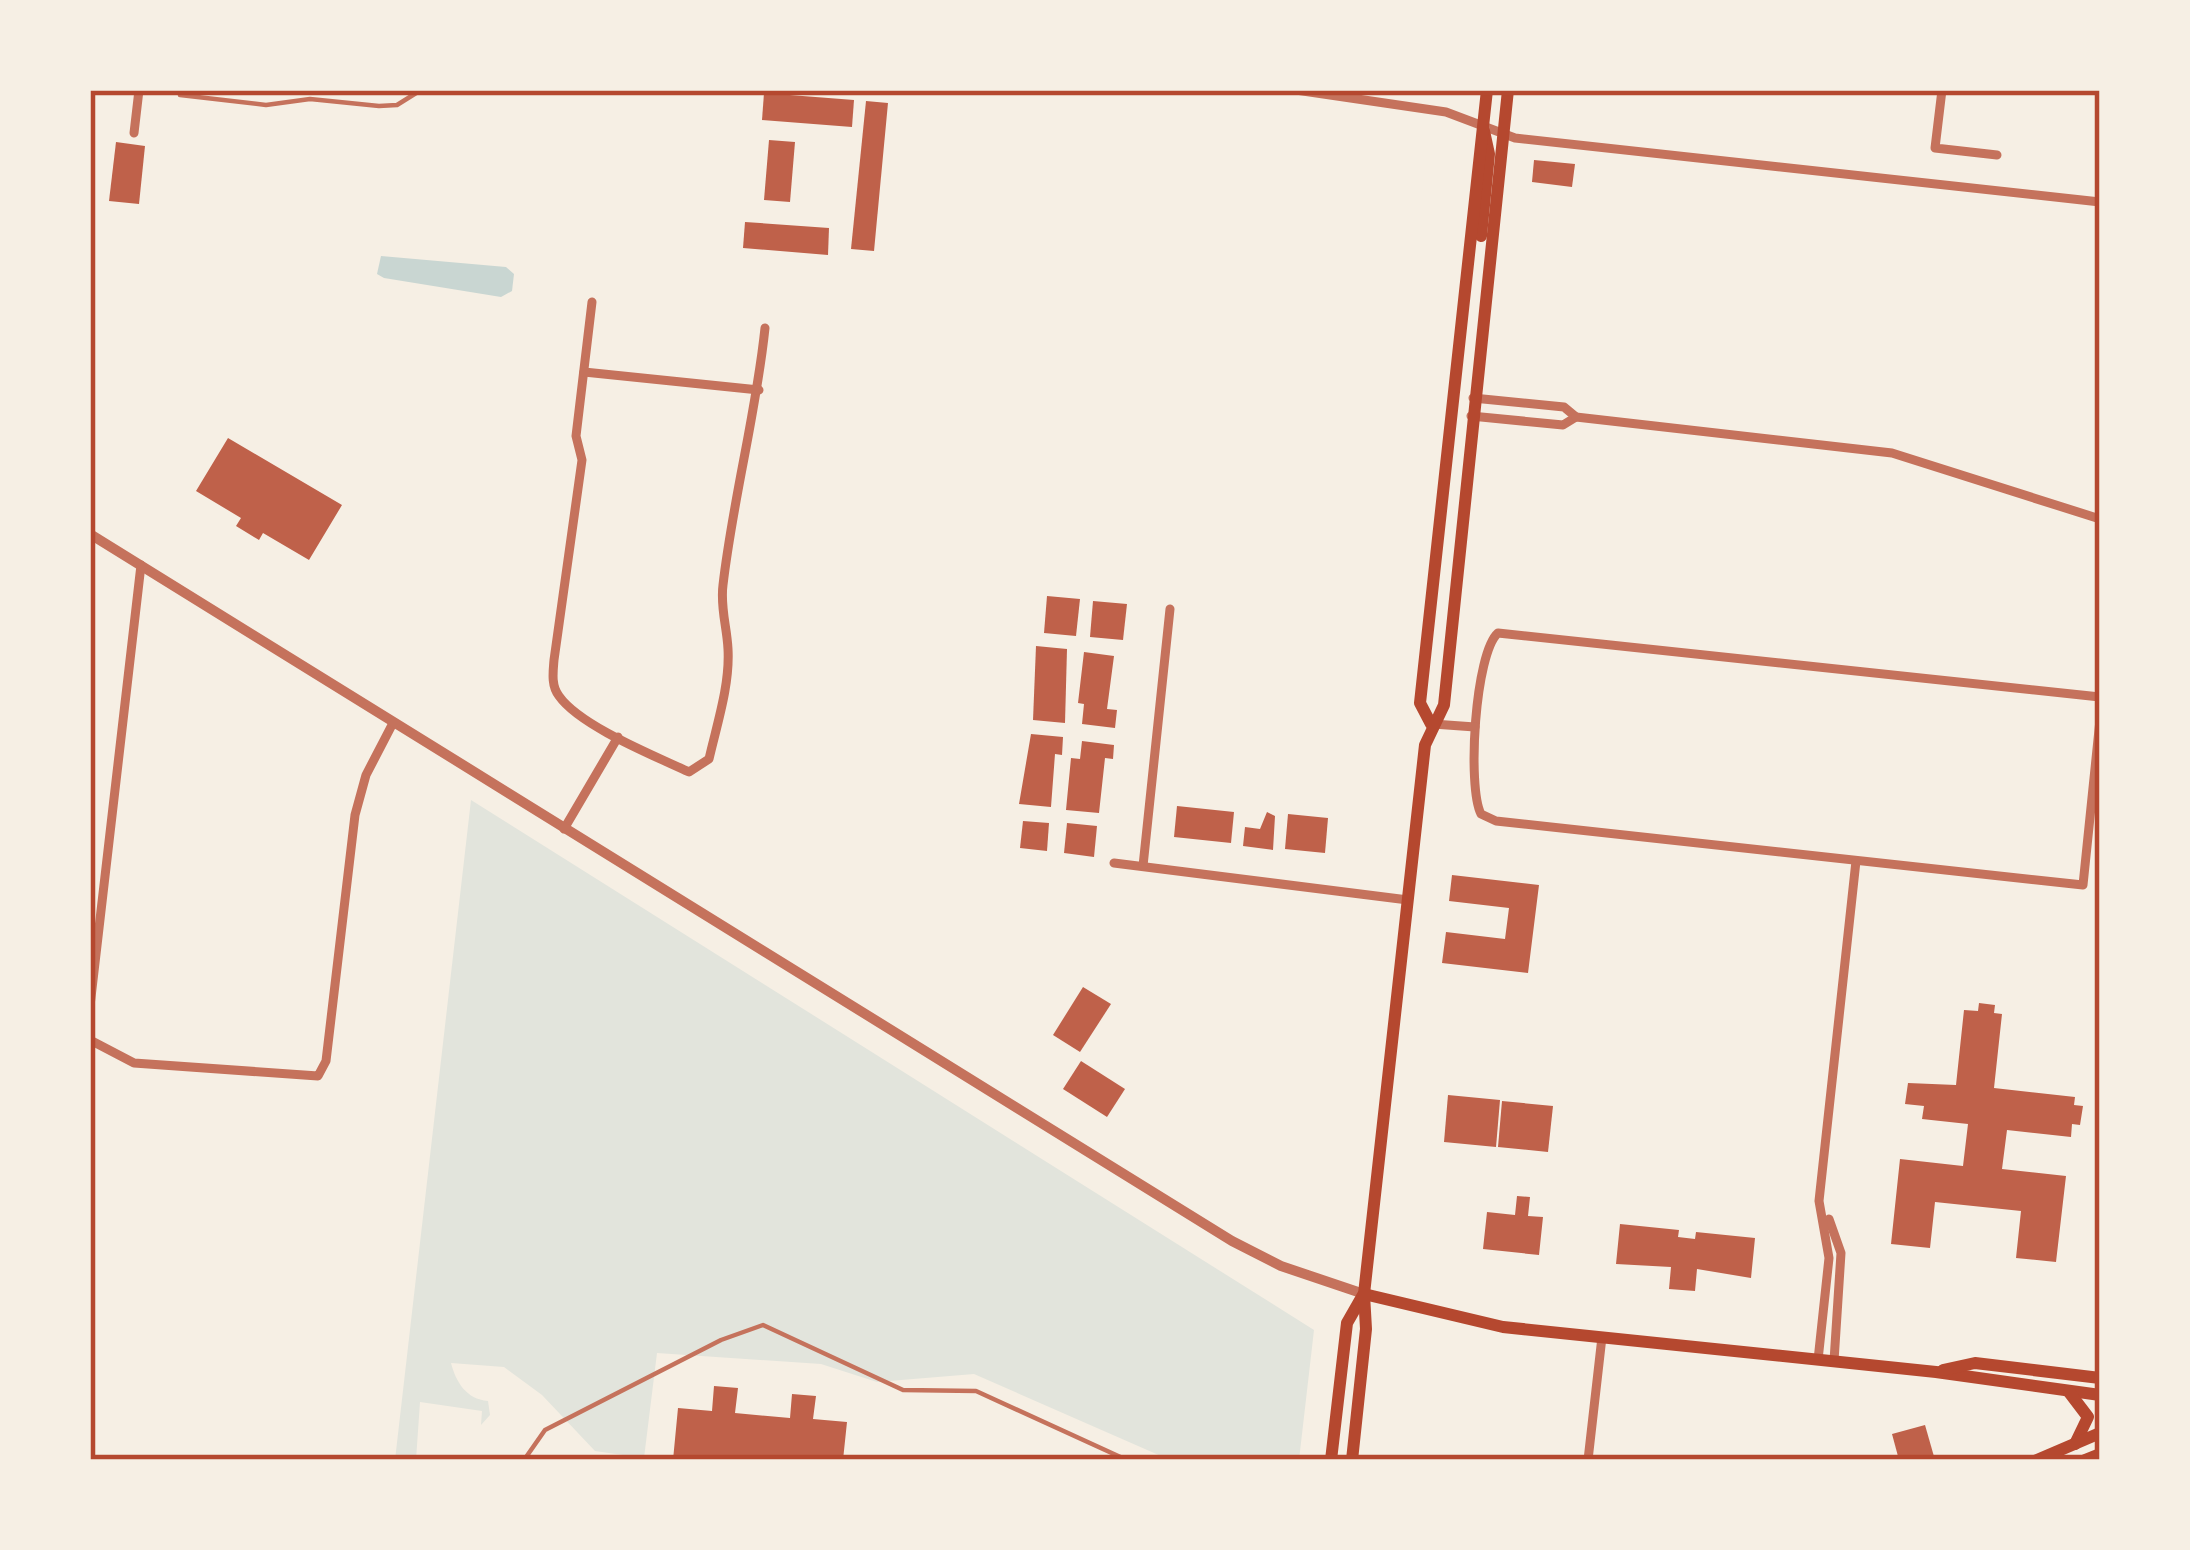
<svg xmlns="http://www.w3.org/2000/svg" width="2190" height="1550" font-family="'PT Sans',sans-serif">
	<rect width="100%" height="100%" fill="#f6efe4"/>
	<path fill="#e2e4dc" d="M471,800L1314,1330L1299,1460H1170L974,1374L877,1382L821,1364L657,1353L644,1458L595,1451L542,1395L504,1367L451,1363C456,1382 466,1399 488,1401L490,1415L481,1425L482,1411L420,1402L416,1460H395Z"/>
	<polygon fill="#c9d6d2" points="381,256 506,267 514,274 512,291 501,297 384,278 377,274"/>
	<g fill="#bf614a">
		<polygon points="764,93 854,100 852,127 762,120"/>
		<polygon points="866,101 888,103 874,251 851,249"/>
		<polygon points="769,140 795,142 790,202 764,200"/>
		<polygon points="116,142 145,146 139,204 109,201"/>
		<polygon points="1534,160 1575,164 1572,187 1532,182"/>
		<polygon points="745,222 829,228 828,255 743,248"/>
		<polygon points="228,438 342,505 309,560 263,533 259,540 236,526 241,518 196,491"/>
		<polygon points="1047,596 1080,599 1076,636 1044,633"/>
		<polygon points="1093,601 1127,604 1123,640 1090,637"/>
		<polygon points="1036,646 1067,649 1065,723 1033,720"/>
		<polygon points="1084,652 1114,656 1107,709 1117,710 1115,728 1082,724 1084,704 1078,703"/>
		<polygon points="1031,734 1063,737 1062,755 1055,754 1051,807 1019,804"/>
		<polygon points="1082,741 1114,745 1113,759 1105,758 1099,813 1066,810 1071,758 1080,759"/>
		<polygon points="1177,806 1234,812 1231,843 1174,837"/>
		<polygon points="1267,812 1275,816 1273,850 1243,846 1245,827 1260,829"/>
		<polygon points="1288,814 1328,818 1325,853 1285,849"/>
		<polygon points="1023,821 1049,823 1047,851 1020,848"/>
		<polygon points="1067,823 1097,826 1094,857 1064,853"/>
		<polygon points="1452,875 1539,885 1528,973 1442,963 1446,932 1505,939 1509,908 1449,901"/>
		<polygon points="1083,987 1111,1004 1080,1052 1053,1035"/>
		<polygon points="1979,1003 1995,1005 1994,1013 2002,1014 1994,1088 2075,1097 2074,1105 2083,1106 2080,1125 2072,1124 2071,1137 2007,1130 2002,1169 2066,1176 2056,1262 2016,1258 2021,1211 1935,1202 1930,1248 1891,1244 1900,1159 1963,1166 1968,1124 1922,1119 1924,1106 1905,1104 1908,1083 1956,1085 1964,1010 1978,1011"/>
		<polygon points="1081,1061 1125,1089 1107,1117 1063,1089"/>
		<polygon points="1448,1095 1500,1100 1496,1147 1444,1142"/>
		<polygon points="1502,1101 1553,1106 1548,1152 1498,1147"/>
		<polygon points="1517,1196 1530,1197 1528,1216 1543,1217 1539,1255 1483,1249 1487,1212 1515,1215"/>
		<polygon points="1620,1224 1679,1230 1678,1237 1695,1239 1696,1232 1755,1238 1751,1278 1697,1269 1695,1291 1669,1289 1671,1267 1616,1264"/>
		<polygon points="714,1386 738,1388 735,1413 790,1418 792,1394 816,1396 813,1419 847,1422 843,1460 673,1460 678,1408 712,1411"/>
		<polygon points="1925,1425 1935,1460 1899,1460 1892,1434"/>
	</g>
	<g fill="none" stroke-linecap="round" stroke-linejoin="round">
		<g stroke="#c5725c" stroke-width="4.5">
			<polyline points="180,95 266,105 310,99 379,106 397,105 421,90"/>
			<polyline points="524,1460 545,1430 721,1340 763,1325 903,1390 976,1391 1127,1460"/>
		</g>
		<g stroke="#c5725c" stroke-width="9">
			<polyline points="1296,90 1446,112 1515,138 2100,202"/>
			<polyline points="1942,90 1935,148 1997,155"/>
			<polyline points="134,133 139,90"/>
			<path d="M592,302L576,436L582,460L554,660C553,672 551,686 559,696C580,726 655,756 689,772L709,759C717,724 730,685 728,649C727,627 720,607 723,585C733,498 756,415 765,328"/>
			<polyline points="584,372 759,390"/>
			<polyline points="1471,416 1563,425 1576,417 1564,407 1473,398"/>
			<polyline points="1576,417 1892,453 2100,519"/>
			<path d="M2100,697L1498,633C1475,653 1467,787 1481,814L1496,821L2083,885L2100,720"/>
			<polyline points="1433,724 1475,727"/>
			<polyline points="564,829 618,737"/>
			<polyline points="1114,863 1408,900"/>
			<polyline points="1143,866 1170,609"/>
			<polyline points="90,1006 141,565"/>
			<polyline points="90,1040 134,1063 318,1076 326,1061 355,815 366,775 393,723"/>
			<polyline points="1829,1219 1841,1253 1834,1361"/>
			<polyline points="1818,1360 1829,1258 1819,1201 1856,861"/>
			<polyline points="1588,1460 1602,1337"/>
		</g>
		<polyline stroke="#c5725c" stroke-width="10" points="90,534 1232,1241 1281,1266 1364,1294"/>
		<g stroke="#b5482f" stroke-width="12">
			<polyline points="1481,236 1489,154 1484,131"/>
			<polyline points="1431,724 1420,703 1487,90"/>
			<polyline points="1364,1294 1503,1327 1936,1372 2100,1395"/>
			<polyline points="1943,1370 1975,1363 2100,1378"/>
			<polyline points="2069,1392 2088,1417 2075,1444"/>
			<polyline points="1331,1460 1347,1323 1363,1295"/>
			<polyline points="1352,1460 1366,1329 1364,1294 1425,745 1444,705 1508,90"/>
			<polyline points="2037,1460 2100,1433"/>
			<polyline points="2085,1460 2100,1454"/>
		</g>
	</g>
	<rect width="2190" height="1550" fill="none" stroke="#f6efe4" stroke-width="186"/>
	<rect x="93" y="93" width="2004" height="1364" fill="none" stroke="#b5482f" stroke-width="4.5"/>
</svg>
